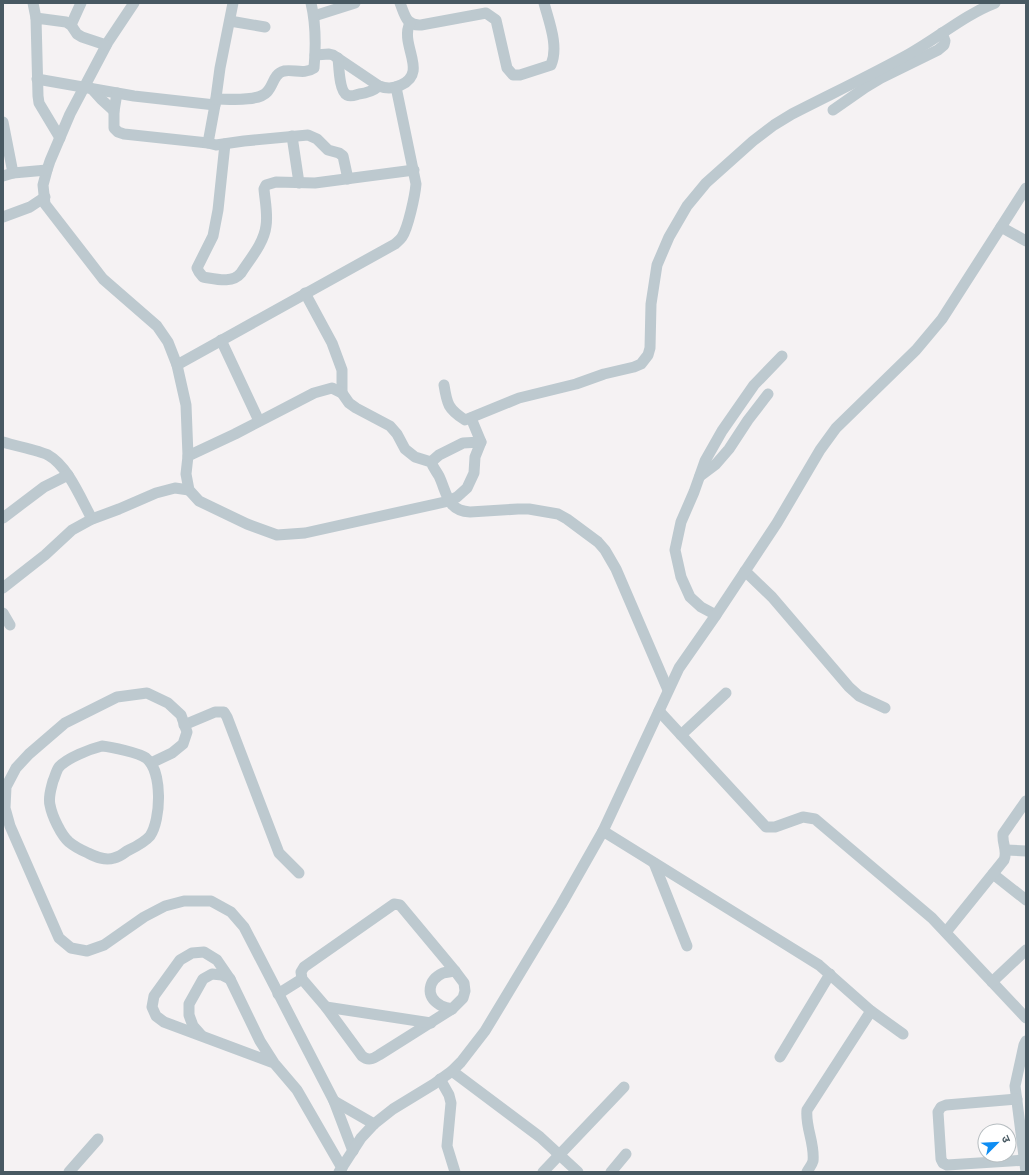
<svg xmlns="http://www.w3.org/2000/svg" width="1029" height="1175" font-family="'Varela Round','Noto Sans Devanagari',sans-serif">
	<rect width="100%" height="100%" fill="#f5f2f3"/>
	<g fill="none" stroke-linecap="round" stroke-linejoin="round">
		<g stroke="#bdc9cf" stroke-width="11">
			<polyline points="33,3 36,18"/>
			<polyline points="134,3 108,42 70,114 50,161 47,170 43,185 45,204 103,279 157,326 168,342 177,365 186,405 188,456 186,474 189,490 199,501 247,524 277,535 305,533 449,501 457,497 467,488 474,473 475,457 481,442 471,418"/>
			<path d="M400,3C405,15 406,26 421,25L486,13L496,20L507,68L513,75H520L551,65C559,46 549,22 544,3"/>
			<polyline points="314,16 355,3"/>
			<polyline points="230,21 265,27"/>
			<polyline points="71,25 81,3"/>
			<path d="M315,55L329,54L333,55L379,86C387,89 393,89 401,85C429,72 399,45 410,23"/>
			<path d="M338,58C339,66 339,91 347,95C351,97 355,95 359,94C368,93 373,91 379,86"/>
			<polyline points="37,79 134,96 215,105 220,68 233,3"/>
			<polyline points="92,89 102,100 114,111"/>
			<polyline points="117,93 114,111 114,128 118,132 124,134 208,143 215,105"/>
			<path d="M216,99C229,99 258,102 267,92C274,85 273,74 284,71C294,69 304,75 314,68C316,46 316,24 311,3"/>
			<polyline points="833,110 866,87 881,78 938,50 944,45 945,41 942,33"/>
			<polyline points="3,122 13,173"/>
			<polyline points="292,136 299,183"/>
			<polyline points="60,138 39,103 38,96 36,18 66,22 71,25 77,34 82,37 106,45"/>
			<polyline points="208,143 216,145 244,141 308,135 317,139 328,150 339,153 343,156 348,179"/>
			<path d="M225,144L218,210L213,236L197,268L199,272L203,277C216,279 232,284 241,273C250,259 264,243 266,226C268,214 265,201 264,189L266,185L276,182L315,183L414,170"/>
			<polyline points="3,176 13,173 47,170"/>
			<polyline points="3,217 30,207 45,197"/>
			<polyline points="1001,227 1026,241"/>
			<polyline points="305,293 332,343 342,370 342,393"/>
			<polyline points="221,340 259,421"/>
			<path d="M177,365L395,244C397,242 400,240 402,237C408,228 415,196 416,184L396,87"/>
			<path d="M444,385C447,404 448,409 465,420L519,398L576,384L604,374L634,367L641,364L648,355L650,348L651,304L657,265L669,237L687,206L706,183L753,141L774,125L792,114C831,94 871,75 909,54C938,38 964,15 995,3"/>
			<path d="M3,442C15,446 38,450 48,455C68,466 81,499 92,519"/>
			<path d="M188,456L235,434L314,393L332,388L342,393L349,403L356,408L390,426L397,434L405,449L415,457L431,462C433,467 436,471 439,476C447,493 447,511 470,512L518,509H529L558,514L567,519L598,542L605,550L616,569L668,690"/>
			<polyline points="431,462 439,455 463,443 481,442"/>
			<polyline points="700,476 716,464 729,449 748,420 768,394"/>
			<polyline points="3,518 44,487 68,475"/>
			<polyline points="745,571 772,597 849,687 859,696 885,708"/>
			<polyline points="3,588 45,555 72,530 92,519 119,509 156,493 175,488 189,490"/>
			<polyline points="3,613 10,625"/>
			<polyline points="716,615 701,607 690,597 681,577 675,550 681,522 694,492 705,461 722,431 754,385 782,356"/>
			<polyline points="659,711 766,827 775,827 803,817 815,819 932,918 1026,1018"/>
			<polyline points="184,725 215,712 224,712 227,717 279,853 299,873"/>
			<polyline points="681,735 726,693"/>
			<path d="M102,746C112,747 139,753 146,758C163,771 161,820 150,836C144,843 135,847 127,851C123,854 119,857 114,858C105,861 96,857 88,853C81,850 75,847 69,842C61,835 52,816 50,805C48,797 51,789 53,781C55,777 56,771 59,767C67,758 90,749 102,746Z"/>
			<polyline points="151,763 172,753 183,744 187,732 181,715 168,703 147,693 117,697 65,723 29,754 16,768 6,787 5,808 10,826 59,938 71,948 87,951 104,945 144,917 165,906 184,901 211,901 231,912 244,927 334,1101 353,1151"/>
			<polyline points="603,831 819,965 871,1011 903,1034"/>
			<polyline points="1006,850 1026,851"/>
			<polyline points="654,863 687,946"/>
			<polyline points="993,874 1026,900"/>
			<path d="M946,932L1004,860C1008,851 1002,844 1003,834L1026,801"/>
			<polyline points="992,982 1026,950"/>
			<path d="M278,994L302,979L326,1007L362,1056C368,1061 373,1059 379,1055L452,1009L463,998L465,991L464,983L455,971L400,905L394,904L304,967L301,972L302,979"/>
			<polyline points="326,1007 431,1023"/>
			<path d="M452,1009C449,1008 443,1007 440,1005C425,996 428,980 443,973C446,972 451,972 455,971"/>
			<polyline points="201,1035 193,1026 189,1015 189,1004 203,979 212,974 222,975 230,979"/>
			<polyline points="1026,1041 1024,1045 1015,1086 1026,1172"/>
			<polyline points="780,1057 830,974"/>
			<polyline points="274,1063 164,1022 156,1016 152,1007 154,996 180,960 192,953 204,952 217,960 230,979 260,1041 274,1063 297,1090 342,1168"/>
			<polyline points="452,1071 540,1137 578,1172"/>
			<polyline points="440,1079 449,1095 451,1103 447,1146 455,1172"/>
			<polyline points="1017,1099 946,1105 941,1107 938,1112 941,1159 943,1163 947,1165 1026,1160"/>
			<polyline points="334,1101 374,1124"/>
			<polyline points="69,1172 98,1139"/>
			<polyline points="339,1172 361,1138 374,1124 393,1109 434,1084 452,1071 461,1062 485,1031 561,905 603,831 679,668 716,615 777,523 820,450 836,428 916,350 942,319 1026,188"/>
			<polyline points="543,1172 624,1087"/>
			<polyline points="611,1172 626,1154"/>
			<path d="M807,1172C809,1168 812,1165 813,1161C815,1143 805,1127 807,1110L871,1011"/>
		</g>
	</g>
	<rect width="1029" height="1175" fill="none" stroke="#485962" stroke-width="8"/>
	<g transform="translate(997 1143) rotate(66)"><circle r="19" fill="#ffffff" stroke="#b6bdc0"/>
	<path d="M0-3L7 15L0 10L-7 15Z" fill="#0e8df3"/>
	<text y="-6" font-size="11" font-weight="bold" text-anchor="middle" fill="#485962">उ</text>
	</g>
</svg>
